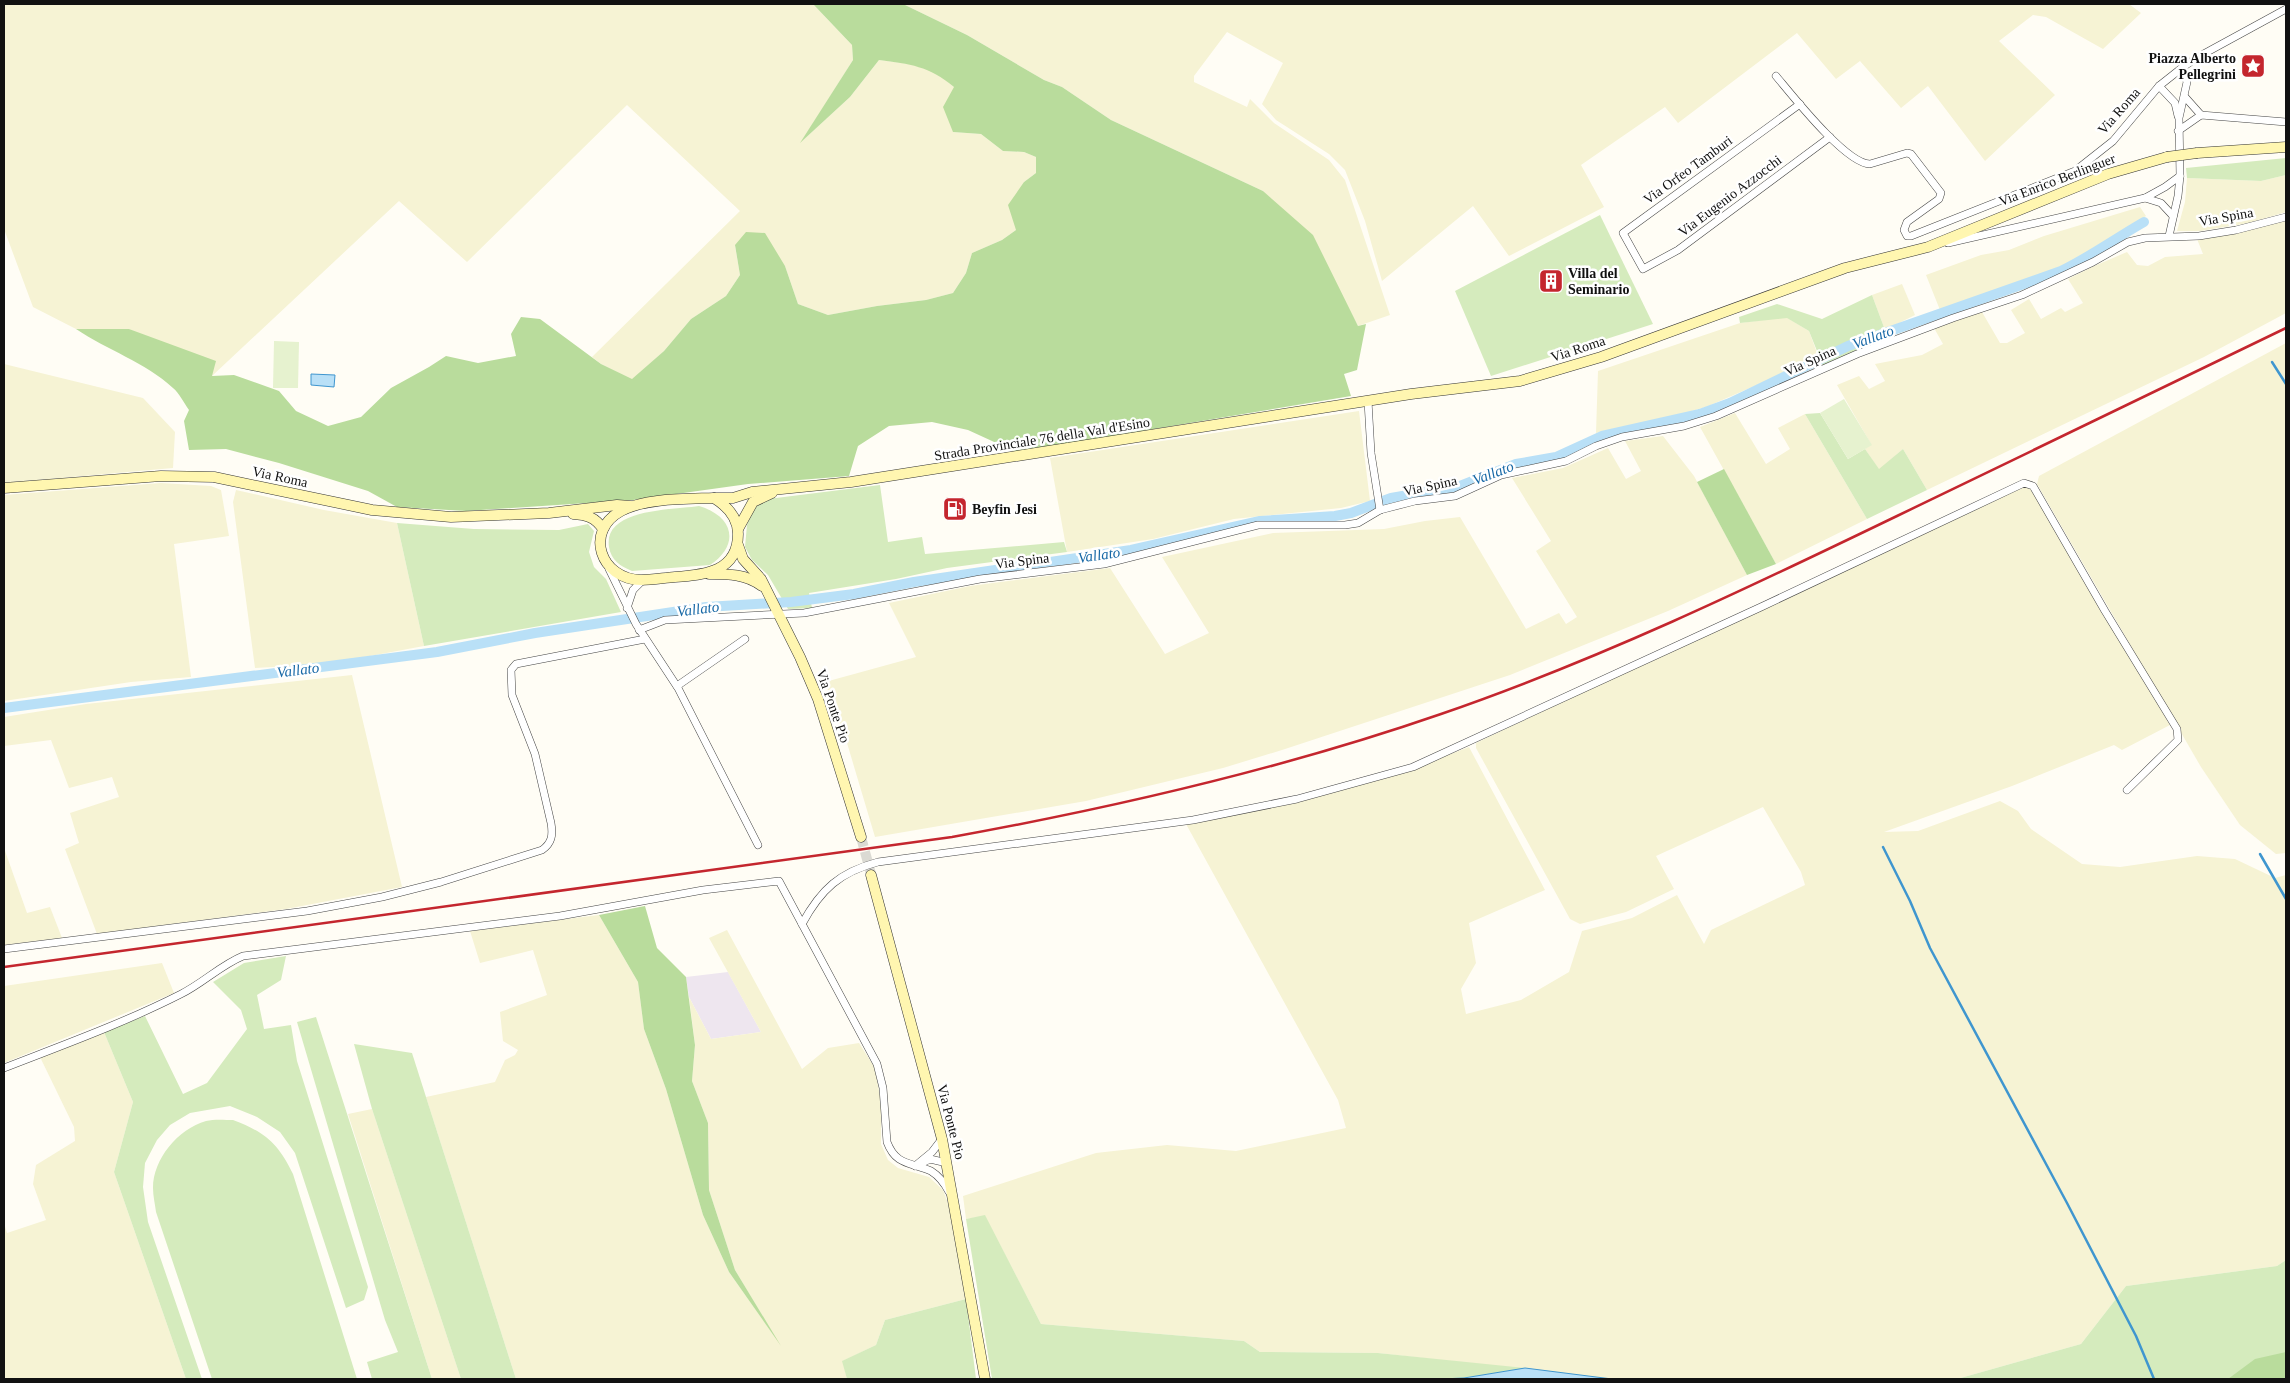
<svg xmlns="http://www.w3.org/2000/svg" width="2290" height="1383" font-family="Georgia,serif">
	<rect width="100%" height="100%" fill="#fffdf5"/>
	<polygon fill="#eee6ef" points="728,972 761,1032 711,1039 689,997 686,977"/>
	<g fill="#f6f3d4">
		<polygon points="4,4 813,4 852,45 853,60 802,141 850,97 879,60 918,65 940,75 954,87 953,132 981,134 1003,151 1024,152 1036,157 1036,173 1024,182 1016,230 1002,240 972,253 966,273 953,293 926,300 877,306 828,315 798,304 785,266 735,246 740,275 726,296 691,319 664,351 632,380 601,364 592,357 740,211 627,105 467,262 399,201 212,376 129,329 76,329 33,307 4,229"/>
		<polygon points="903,4 2129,4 2141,13 2103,49 2046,17 2033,15 1999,41 2055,95 1985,161 1928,86 1901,108 1860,61 1836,79 1797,33 1678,123 1665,107 1581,165 1604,207 1509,256 1473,206 1382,281 1365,221 1345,170 1329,154 1276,120 1262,104 1283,63 1227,32 1194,76 1194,82 1247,107 1250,99 1274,123 1329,160 1345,180 1390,315 1358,326 1335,283 1263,191 1111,120 1062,87 1044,80 967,35"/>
		<polygon points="2286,175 2286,212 2249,223 2200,231 2177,231 2185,202 2187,178 2261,181"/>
		<polygon points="2140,207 2146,216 2091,251 2056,269 1940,310 1926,275 1981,255 2009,250 2044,236"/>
		<polygon points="2286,220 2286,313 2204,357 1927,490 1903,449 1879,470 1865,449 1871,444 1837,385 1859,376 1869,389 1885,381 1875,364 1922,355 1943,344 1934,328 1982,312 2000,343 2007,343 2025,333 2011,310 2029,299 2041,319 2061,308 2065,312 2083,303 2068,279 2092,267 2127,252 2137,265 2148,266 2165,257 2203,254 2197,239"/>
		<polygon points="1902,284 1915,315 1885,330 1872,295"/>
		<polygon points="1786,317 1809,331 1817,353 1773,378 1706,407 1652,422 1596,433 1598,371 1740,323"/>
		<polygon points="2286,343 2286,853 2276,854 2240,825 2201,767 2037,484 2039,476"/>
		<polygon points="4,364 143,398 175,432 173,468 4,483"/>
		<polygon points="1359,411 1370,501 1341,508 1234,519 1153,539 1067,552 1050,458"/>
		<polygon points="1735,413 1766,464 1790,449 1778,428 1805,414 1867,519 1776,564 1700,427"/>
		<polygon points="1663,436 1694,476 1747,575 1668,611 1510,675 1282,750 1223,768 1086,801 875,837 847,743 825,682 916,657 889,603 970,586 1110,568 1165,654 1209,633 1162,557 1273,533 1384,529 1425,521 1460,517 1526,629 1559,613 1566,624 1577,617 1536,551 1551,541 1512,478 1563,468 1608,448 1626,479 1641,471 1625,441"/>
		<polygon points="161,483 211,486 221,490 229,536 174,544 191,677 131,682 4,701 4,495"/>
		<polygon points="2024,484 2033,490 2170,725 2122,750 2114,745 2012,786 1884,832 1918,831 2000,801 2018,811 2031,829 2082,864 2120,867 2197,856 2235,859 2275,878 2286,875 2286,1260 2277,1266 2126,1286 2081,1344 1957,1379 1612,1379 1378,1353 1260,1352 1244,1341 1041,1324 985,1216 966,1219 963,1196 1096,1153 1167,1145 1236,1151 1346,1128 1338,1100 1186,824 1396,775 1469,747 1545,890 1469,923 1476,963 1461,989 1466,1014 1521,1000 1569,972 1582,931 1632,918 1677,895 1704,944 1711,930 1805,885 1801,872 1763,807 1656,856 1674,889 1626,912 1580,924 1570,919 1476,748 1476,743"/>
		<polygon points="236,490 324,510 397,523 424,646 327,664 255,668 233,502"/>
		<polygon points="352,675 402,887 286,909 97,934 65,849 79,843 70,813 119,797 112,777 69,788 51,740 4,746 4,717 86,704"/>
		<polygon points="4,848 27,913 50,907 62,938 4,945"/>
		<polygon points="599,915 638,982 644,1029 666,1089 703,1215 729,1272 775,1337 735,1270 709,1190 708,1123 692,1081 695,1045 689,997 711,1039 761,1032 709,938 727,930 802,1069 828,1048 859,1043 875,1068 881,1102 881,1144 888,1160 898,1168 929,1177 943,1190 949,1206 966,1299 885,1320 876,1345 843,1361 847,1379 516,1379 426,1097 495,1082 505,1060 515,1055 518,1050 503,1041 500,1012 547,995 533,950 480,963 470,931"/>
		<polygon points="162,963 174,993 4,1063 4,986"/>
		<polygon points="104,1032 133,1102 114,1172 186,1379 4,1379 4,1223 7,1233 46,1220 33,1184 36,1165 75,1141 74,1127 40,1057"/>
		<polygon points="372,1109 461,1379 432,1379 348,1114"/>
	</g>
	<g fill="#d5ebbd">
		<polygon points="2286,158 2286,175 2261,181 2187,178 2186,168"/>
		<polygon points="1600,215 1653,324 1491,376 1455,291"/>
		<polygon points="1872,295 1885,330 1890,338 1823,366 1809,331 1787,318 1740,323 1739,317 1777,304 1822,319"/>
		<polygon points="1820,413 1848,459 1865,449 1879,469 1903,449 1927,490 1867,519 1805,414"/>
		<polygon points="880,485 888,542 922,537 925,554 1064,542 1067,552 947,568 896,579 809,593 812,608 788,609 768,575 752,560 745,547 747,525 754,508 768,499"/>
		<path d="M699,506C733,516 741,544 710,565L632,571C620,566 611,560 609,547C603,508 674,510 699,506Z"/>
		<polygon points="397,523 474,529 559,530 588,524 594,531 589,552 594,567 606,579 621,612 424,646"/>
		<polygon points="286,956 281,980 257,995 264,1029 291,1025 297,1061 368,1287 364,1300 346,1308 295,1153 280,1132 257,1117 230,1106 190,1113 170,1125 157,1140 145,1163 143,1187 148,1222 202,1379 186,1379 114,1172 133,1102 104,1032 145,1016 183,1094 207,1083 247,1029 241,1010 213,982 244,963"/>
		<polygon points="316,1017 432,1379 372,1379 367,1362 398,1352 385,1320 297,1022"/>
		<polygon points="354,1044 412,1053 516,1379 461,1379 372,1109"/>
		<path d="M233,1120C265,1132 278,1143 293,1174L357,1379H212L156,1212C155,1204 153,1196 153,1188C153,1159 178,1129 206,1121C214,1119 225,1120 233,1120Z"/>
		<polygon points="985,1215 1041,1324 1244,1341 1260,1352 1378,1353 1525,1368 1464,1378 1441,1379 992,1379 966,1219"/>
		<polygon points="2286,1260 2286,1379 1957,1379 2081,1344 2126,1286 2277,1266"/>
		<polygon points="966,1299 976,1379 847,1379 842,1361 876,1345 885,1320"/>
	</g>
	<g fill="#b9dc9c">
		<path d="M813,4H903L967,35L1044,80L1062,87L1111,120L1263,191L1313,235L1358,326L1366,324L1357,370L1344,374L1351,396L1016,452L968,430L932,422L889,426L858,446L849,476L748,484L633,500L466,511L397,507L368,491L279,463L226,449L189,450L184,421L189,410C184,403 179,393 173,388C145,362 107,350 76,329H129L216,361L212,376L234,375L279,391L296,411L328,426L361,417L391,388L429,367L446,356L478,363L516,356L511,334L521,317L540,319L601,364L632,379L664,351L691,319L726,296L740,275L735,245L746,232L765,233L785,266L798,304L828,315L877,306L926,300L953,293L966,273L972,253L1002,240L1016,230L1008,205L1024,182L1036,173V157L1024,152L1003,151L981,134L953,132L943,107L954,87C929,66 910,64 879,60L850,97L800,143L853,60L852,45Z"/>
		<polygon points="1724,469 1776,564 1747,575 1697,482"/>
		<polygon points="645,906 657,948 686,977 695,1045 692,1081 708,1123 709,1190 735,1270 781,1346 729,1272 703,1215 666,1089 644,1029 638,982 599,915"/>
		<polygon points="2286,1352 2286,1379 2228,1379 2255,1359"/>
	</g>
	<g fill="#e6f2cf">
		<polygon points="274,341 299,342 298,388 273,388"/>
		<polygon points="1844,399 1872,445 1848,459 1820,413"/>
	</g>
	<g fill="#b9e0f7" stroke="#3f96cf">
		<polygon points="311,374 335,375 334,387 311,385"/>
		<polygon points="1525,1368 1612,1379 1441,1379 1464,1378"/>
	</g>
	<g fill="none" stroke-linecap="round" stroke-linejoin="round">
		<g stroke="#3f96cf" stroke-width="2.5">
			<polyline points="2272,362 2286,384"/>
			<polyline points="1883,847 1910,901 1930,948 2067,1203 2136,1336 2154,1379"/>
			<polyline points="2260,854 2286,899"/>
		</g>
		<path stroke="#b9e0f7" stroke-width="10" d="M4,708L437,652L535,633L706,607L791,602L854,594L914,582L1131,550L1260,521L1335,516L1351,513L1391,498L1460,486L1516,464L1556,457L1602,436L1700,414L1730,403L1848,346L2061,271C2090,257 2116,238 2144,222"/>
		<polyline stroke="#dbdad3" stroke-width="10" stroke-dasharray="10 5" stroke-linecap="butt" points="861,837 871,874"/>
		<defs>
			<g id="minor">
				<path d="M1776,76C1792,95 1846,164 1870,164L1907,153L1911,154L1941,193L1939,199L1907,222L1904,230L1907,236H1911L2075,171L2113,141L2159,86L2183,67L2198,57L2286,9"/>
				<polyline points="2159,86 2175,103 2178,116"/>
				<polyline points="2185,97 2201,115"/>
				<polyline points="1800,104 1623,233 1643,269 1678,250 1830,137"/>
				<polyline points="2178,131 2201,115 2286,122"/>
				<polyline points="2145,198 2161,203 2173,216"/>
				<polyline points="2169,236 2178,196 2180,176 2179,118 2187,82 2183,67"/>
				<polyline points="1948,243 2145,198 2165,187 2180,176"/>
				<polyline points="1368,401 1371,453 1380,510"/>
				<polyline points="609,569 636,624 678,688 758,845"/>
				<polyline points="627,608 633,590 643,580"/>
				<polyline points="639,630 665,620 804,613 980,579 1104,564 1258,525 1345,525 1358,523 1380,510 1415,501 1455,496 1501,475 1566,461 1596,446 1622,437 1684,426 1716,416 1857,354 1953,318 2022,295 2093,262 2128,242 2145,238 2199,236 2236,230 2286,217"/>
				<polyline points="677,686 745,639"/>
				<path d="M802,924C821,889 840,872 878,862L1193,820L1297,799L1413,767L1761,607L2024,483L2033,486L2105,611L2177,729L2178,740L2127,790"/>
				<path d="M4,949L307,911L382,897L441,882L542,850C552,843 553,835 551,823L535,754L512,695L511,670L516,664L645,639"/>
				<path d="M4,1068C63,1045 124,1023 181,994C203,983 221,965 243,956L560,916L703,890L779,881L877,1064L883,1088L887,1142C896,1166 911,1162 931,1171C939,1176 945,1184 949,1192"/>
				<polyline points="924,1162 930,1159 947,1163"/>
				<polyline points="915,1166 932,1152 942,1139"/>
			</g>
			<g id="secondary">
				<polyline points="2197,153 2286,147"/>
				<polyline points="4,488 161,476 214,477 372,510 451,517 549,513 617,505 631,506"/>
				<polyline points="714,498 733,498 752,492 851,482 1411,394 1520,381 1601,357 1845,268 1928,247 2108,174 2167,157"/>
				<path d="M714,498C727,506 738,518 738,534C738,572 704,575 675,577C663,578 652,580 641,580C600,579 584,531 621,511C645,498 687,499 714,498Z"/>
				<path d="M573,514C587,515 595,517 603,529"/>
				<polyline points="738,529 753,502 772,493"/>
				<polyline points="738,545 743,559 761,579 800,657 818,699 861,837"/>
				<path d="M709,574C729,574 746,574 762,586"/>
				<polyline points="871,875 942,1139 985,1379"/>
			</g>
		</defs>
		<use href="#minor" stroke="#444" stroke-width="8"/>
		<use href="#secondary" stroke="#333" stroke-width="11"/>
		<use href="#minor" stroke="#fff" stroke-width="7"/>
		<use href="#secondary" stroke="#fff6b0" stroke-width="10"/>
		<path stroke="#c4262e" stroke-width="2.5" d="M4,967L952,837C1118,807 1282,769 1441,714C1598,660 1748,588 1897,516C2027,453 2156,391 2286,328"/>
		<defs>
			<polyline id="secondary-bridge" points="2167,157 2197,153"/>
		</defs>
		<use href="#secondary-bridge" stroke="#333" stroke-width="11" stroke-linecap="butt"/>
		<use href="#secondary-bridge" stroke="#fff6b0" stroke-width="10"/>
	</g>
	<defs>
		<symbol id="sight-square" viewBox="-11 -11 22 22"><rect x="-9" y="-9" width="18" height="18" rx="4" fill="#c4262e" stroke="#fff"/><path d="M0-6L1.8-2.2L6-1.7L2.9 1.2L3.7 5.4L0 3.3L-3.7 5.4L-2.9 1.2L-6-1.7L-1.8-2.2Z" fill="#fff"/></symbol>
		<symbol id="building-square" viewBox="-11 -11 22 22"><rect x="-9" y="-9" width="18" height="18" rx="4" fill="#c4262e" stroke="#fff"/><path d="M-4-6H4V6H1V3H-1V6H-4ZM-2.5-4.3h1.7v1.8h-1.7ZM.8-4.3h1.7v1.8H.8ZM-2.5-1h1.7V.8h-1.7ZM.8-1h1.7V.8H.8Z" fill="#fff"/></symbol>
		<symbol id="fuel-square" viewBox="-11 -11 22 22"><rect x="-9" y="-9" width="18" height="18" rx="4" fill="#c4262e" stroke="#fff"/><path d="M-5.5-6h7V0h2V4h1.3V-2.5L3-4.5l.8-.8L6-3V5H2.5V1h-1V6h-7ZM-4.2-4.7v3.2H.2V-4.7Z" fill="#fff"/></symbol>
	</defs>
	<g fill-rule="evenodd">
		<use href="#sight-square" x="2239" y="52" width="28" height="28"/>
		<use href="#building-square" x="1537" y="267" width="28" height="28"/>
		<use href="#fuel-square" x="941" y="495" width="28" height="28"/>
	</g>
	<g text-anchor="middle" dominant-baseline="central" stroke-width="5" stroke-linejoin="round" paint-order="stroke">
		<g font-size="14" font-weight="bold" fill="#111" stroke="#fff" text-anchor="start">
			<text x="2236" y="58" text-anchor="end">Piazza Alberto<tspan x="2236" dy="16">Pellegrini</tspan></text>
			<text x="1568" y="273">Villa del<tspan x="1568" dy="16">Seminario</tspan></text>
			<text x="972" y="509">Beyfin Jesi</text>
		</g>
		<g font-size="14" fill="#111" stroke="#fff">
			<text transform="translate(2119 111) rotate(-49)">Via Roma</text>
			<text transform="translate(1688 170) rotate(-36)">Via Orfeo Tamburi</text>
			<text transform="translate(2057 180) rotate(-21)">Via Enrico Berlinguer</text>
			<text transform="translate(1730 196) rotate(-37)">Via Eugenio Azzocchi</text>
			<text transform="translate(2226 217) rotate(-10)">Via Spina</text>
			<text transform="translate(1578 349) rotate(-18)">Via Roma</text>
			<text transform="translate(1810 361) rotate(-24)">Via Spina</text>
			<text transform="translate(1042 439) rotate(-9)">Strada Provinciale 76 della Val d'Esino</text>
			<text transform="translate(280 477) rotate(12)">Via Roma</text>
			<text transform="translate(1430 486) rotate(-12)">Via Spina</text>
			<text transform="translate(1022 561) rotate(-7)">Via Spina</text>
			<text transform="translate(833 706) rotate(71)">Via Ponte Pio</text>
			<text transform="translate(951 1122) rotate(76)">Via Ponte Pio</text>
		</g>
		<g font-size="15" font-style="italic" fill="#1768a6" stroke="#fff">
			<text transform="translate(1873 337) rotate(-20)">Vallato</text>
			<text transform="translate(1493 473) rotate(-21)">Vallato</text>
			<text transform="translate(1099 555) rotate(-8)">Vallato</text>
			<text transform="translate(698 609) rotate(-7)">Vallato</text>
			<text transform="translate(298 670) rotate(-7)">Vallato</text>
		</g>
	</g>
	<rect width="2290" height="1383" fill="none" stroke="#111111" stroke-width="10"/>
</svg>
